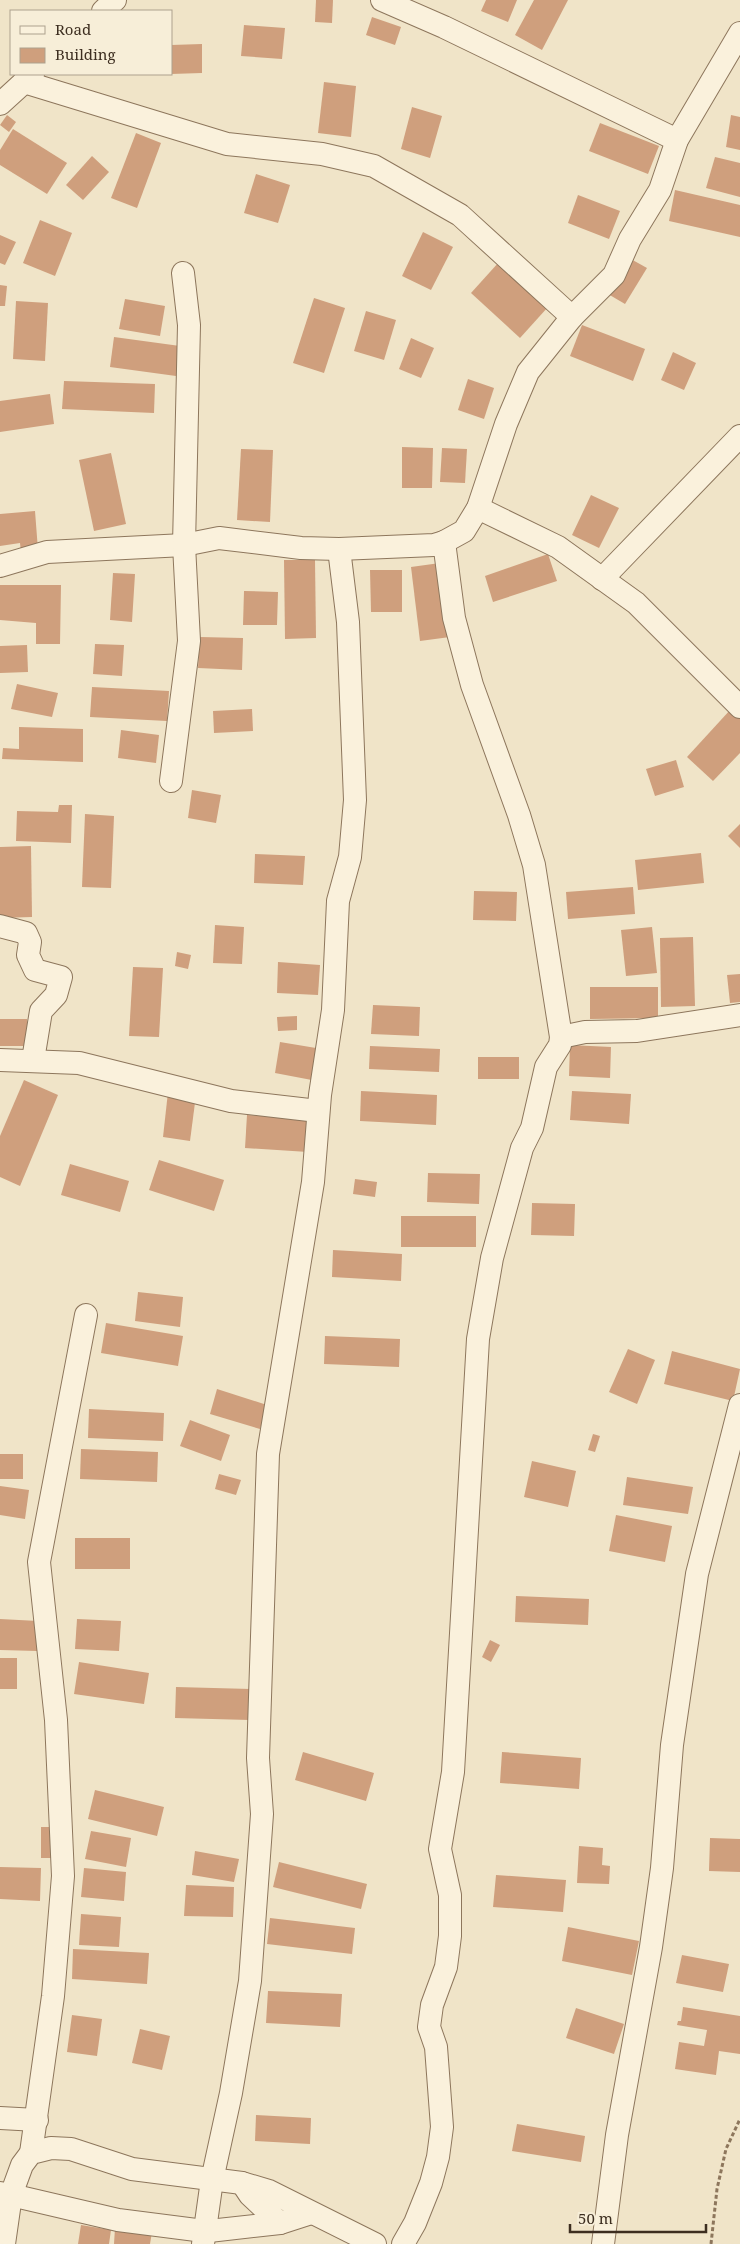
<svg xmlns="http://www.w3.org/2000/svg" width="740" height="2244" font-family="'Noto Serif',serif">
	<rect width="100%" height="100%" fill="#f0e4c8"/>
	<g fill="#cf9f7d">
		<polygon points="316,0 333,0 332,23 315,22"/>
		<polygon points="486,0 517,0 508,22 481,11"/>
		<polygon points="534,0 568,0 542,50 515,35"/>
		<polygon points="372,17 401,27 395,45 366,35"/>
		<polygon points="244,25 285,28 282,59 241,56"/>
		<polygon points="202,44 202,73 171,74 171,45"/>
		<polygon points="324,82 356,86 351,137 318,133"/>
		<polygon points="412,107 442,116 430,158 401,149"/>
		<polygon points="7,115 16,122 9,132 0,125"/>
		<polygon points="731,115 740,117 740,150 726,147"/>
		<polygon points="600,123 659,146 648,174 589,151"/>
		<polygon points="13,129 67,163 47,194 0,165 0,150"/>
		<polygon points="136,133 161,143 137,208 111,198"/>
		<polygon points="92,156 109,172 83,200 66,185"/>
		<polygon points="715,157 740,163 740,197 706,188"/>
		<polygon points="256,174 290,185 278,223 244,213"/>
		<polygon points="675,190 740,205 740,237 669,221"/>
		<polygon points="578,195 620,211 609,239 568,223"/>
		<polygon points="40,220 72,233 55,276 23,263"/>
		<polygon points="423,232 453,247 431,290 402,276"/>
		<polygon points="0,235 16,242 5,265 0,263"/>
		<polygon points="629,258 647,268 625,304 608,294"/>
		<polygon points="499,262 548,307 520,338 471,293"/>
		<polygon points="0,285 7,286 5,306 0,306"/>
		<polygon points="314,298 345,308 324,373 293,363"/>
		<polygon points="125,299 165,306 160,336 119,329"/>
		<polygon points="16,301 48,303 45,361 13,359"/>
		<polygon points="366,311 396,320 384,360 354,351"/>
		<polygon points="582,325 645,349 633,381 570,356"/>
		<polygon points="114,337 180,346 176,376 110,367"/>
		<polygon points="411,338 434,348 421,378 399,369"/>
		<polygon points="673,352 696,363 684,390 661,380"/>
		<polygon points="468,379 494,388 484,419 458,410"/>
		<polygon points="64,381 155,384 154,413 62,409"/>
		<polygon points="50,394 54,424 0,432 0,401"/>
		<polygon points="402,447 433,448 432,488 402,488"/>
		<polygon points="442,448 467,449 465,483 440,482"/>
		<polygon points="241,449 273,450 270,522 237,520"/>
		<polygon points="111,453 126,524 94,531 79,460"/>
		<polygon points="591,495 619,508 599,548 572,535"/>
		<polygon points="35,511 38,550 21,552 20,543 0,546 0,514"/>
		<polygon points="548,554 557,581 493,602 485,576"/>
		<polygon points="284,560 315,560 316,638 285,639"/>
		<polygon points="440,563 450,637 420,641 411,567"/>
		<polygon points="370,570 402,570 402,612 371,612"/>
		<polygon points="113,573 135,574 132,622 110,620"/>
		<polygon points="0,585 61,585 60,644 36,644 36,623 0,620"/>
		<polygon points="244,591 278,592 277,625 243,625"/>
		<polygon points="200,637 243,638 242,670 198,668"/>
		<polygon points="95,644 124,645 122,676 93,674"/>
		<polygon points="27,645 28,672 0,673 0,646"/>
		<polygon points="17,684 58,693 52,717 11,709"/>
		<polygon points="92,687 169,691 167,721 90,717"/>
		<polygon points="252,709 253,731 214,733 213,711"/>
		<polygon points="731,709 740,717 740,753 713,781 687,757"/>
		<polygon points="19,727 83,729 83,762 2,759 3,748 19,749"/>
		<polygon points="121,730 159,735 156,763 118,758"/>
		<polygon points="676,760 684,787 655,796 646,769"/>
		<polygon points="192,790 221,795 216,823 188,818"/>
		<polygon points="59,805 72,805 71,843 16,841 17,811 58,812"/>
		<polygon points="85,814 114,816 111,888 82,887"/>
		<polygon points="740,824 740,848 728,836"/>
		<polygon points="31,846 32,917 0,918 0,847"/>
		<polygon points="701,853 704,883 638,890 635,860"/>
		<polygon points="255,854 305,856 303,885 254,883"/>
		<polygon points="633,887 635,914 568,919 566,892"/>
		<polygon points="474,891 517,892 516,921 473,920"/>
		<polygon points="215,925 244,927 242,964 213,963"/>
		<polygon points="652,927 657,973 626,976 621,930"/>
		<polygon points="693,937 695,1006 661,1007 660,938"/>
		<polygon points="177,952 191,955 188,969 175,966"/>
		<polygon points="278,962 320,965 318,995 277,993"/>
		<polygon points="133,967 163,968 159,1037 129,1036"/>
		<polygon points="740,974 740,1002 730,1003 727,975"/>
		<polygon points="590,987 658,987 658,1018 590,1019"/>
		<polygon points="373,1005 420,1007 419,1036 371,1034"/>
		<polygon points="297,1016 297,1030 278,1031 277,1017"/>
		<polygon points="0,1019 27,1019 28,1046 0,1046"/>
		<polygon points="280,1042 322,1049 317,1081 275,1073"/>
		<polygon points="570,1045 611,1047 610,1078 569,1076"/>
		<polygon points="370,1046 440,1049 439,1072 369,1069"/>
		<rect x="478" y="1057" width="41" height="22"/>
		<polygon points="24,1080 58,1095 20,1186 0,1177 0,1136"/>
		<polygon points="361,1091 437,1095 436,1125 360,1121"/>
		<polygon points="572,1091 631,1094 629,1124 570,1120"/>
		<polygon points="168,1092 196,1095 190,1141 163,1137"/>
		<polygon points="247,1115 310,1119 308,1152 245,1148"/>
		<polygon points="159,1160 224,1180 214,1211 149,1190"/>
		<polygon points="70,1164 129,1181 120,1212 61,1195"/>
		<polygon points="428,1173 480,1174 479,1204 427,1202"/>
		<polygon points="355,1179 377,1182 375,1197 353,1194"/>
		<polygon points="532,1203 575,1204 574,1236 531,1235"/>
		<rect x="401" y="1216" width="75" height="31"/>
		<polygon points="333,1250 402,1254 401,1281 332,1277"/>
		<polygon points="138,1292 183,1297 180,1327 135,1321"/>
		<polygon points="106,1323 183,1336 178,1366 101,1353"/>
		<polygon points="325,1336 400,1339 399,1367 324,1364"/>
		<polygon points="628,1349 655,1360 637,1404 609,1392"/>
		<polygon points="672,1351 740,1369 733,1401 664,1384"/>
		<polygon points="217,1389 267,1405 260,1429 210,1414"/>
		<polygon points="89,1409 164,1413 163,1441 88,1438"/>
		<polygon points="190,1420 230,1435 221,1461 180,1446"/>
		<polygon points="593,1434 600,1436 595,1452 588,1450"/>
		<polygon points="81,1449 158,1452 157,1482 80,1479"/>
		<rect x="0" y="1454" width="23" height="25"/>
		<polygon points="532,1461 576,1471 568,1507 524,1497"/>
		<polygon points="219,1474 241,1480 236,1495 215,1489"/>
		<polygon points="627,1477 693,1487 688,1514 623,1505"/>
		<polygon points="0,1486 29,1490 25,1519 0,1515"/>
		<polygon points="616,1515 672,1526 665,1562 609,1551"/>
		<rect x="75" y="1538" width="55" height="31"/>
		<polygon points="516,1596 589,1599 588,1625 515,1622"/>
		<polygon points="0,1619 38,1621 37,1651 0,1650"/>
		<polygon points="77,1619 121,1621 119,1651 75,1649"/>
		<polygon points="490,1640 500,1645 491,1662 482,1657"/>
		<rect x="0" y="1658" width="17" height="31"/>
		<polygon points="79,1662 149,1673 144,1704 74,1694"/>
		<polygon points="176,1687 251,1689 250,1720 175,1718"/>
		<polygon points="303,1752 374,1773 366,1801 295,1780"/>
		<polygon points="502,1752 581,1758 579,1789 500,1783"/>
		<polygon points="95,1790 164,1807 157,1836 88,1819"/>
		<polygon points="41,1827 56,1827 57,1858 41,1858"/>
		<polygon points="91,1831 131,1838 126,1867 85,1859"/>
		<polygon points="710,1838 740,1839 740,1872 709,1871"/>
		<polygon points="579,1846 603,1848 602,1865 610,1866 609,1884 577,1883"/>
		<polygon points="195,1851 239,1859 234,1882 192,1875"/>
		<polygon points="279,1862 367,1884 361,1909 273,1887"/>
		<polygon points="0,1867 41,1868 40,1901 0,1899"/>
		<polygon points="84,1868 126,1872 124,1901 81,1897"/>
		<polygon points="496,1875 566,1880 563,1912 493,1907"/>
		<polygon points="186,1885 234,1887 233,1917 184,1916"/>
		<polygon points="81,1914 121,1917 119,1947 79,1945"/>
		<polygon points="270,1918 355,1928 352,1954 267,1944"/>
		<polygon points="568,1927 639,1941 632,1975 562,1961"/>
		<polygon points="73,1949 149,1953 147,1984 72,1979"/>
		<polygon points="682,1955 729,1964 723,1992 676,1983"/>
		<polygon points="268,1991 342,1994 340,2027 266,2023"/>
		<polygon points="683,2007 740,2016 740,2054 719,2051 716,2075 675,2069 679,2042 704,2046 707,2030 677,2025 678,2021 681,2021"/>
		<polygon points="576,2008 624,2024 614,2054 566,2038"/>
		<polygon points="72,2015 102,2019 97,2056 67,2052"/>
		<polygon points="140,2029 170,2036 162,2070 132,2063"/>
		<polygon points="256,2115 311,2118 310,2144 255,2141"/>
		<polygon points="517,2124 585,2136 581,2162 512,2151"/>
		<polygon points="81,2225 111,2230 109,2244 78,2244"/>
		<polygon points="115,2228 152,2232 150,2244 114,2244"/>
	</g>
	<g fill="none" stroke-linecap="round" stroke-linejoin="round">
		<defs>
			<g id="minor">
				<polyline points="382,0 444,27 677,140"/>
				<polyline points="103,11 115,0"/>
				<polyline points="24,82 227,144 322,154 374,166 460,215 572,317"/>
				<polyline points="0,104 33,74"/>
				<polyline points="478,508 558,547 636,603 740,707"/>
				<polyline points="0,566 47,552 184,545 219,538 301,548 339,549 434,545 444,542 464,531 478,508 506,424 528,372 572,317 614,275 630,239 660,190 677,140 740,33"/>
				<polyline points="602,579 740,436"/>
				<polyline points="171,781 189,641 184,545 189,325 183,273"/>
				<polyline points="0,926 26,933 30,942 28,955 35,970 61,977 56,995 41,1011 33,1060"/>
				<polyline points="561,1037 585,1032 637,1031 740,1015"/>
				<polyline points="0,1060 79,1063 231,1101 318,1111"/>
				<polyline points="0,2118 37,2120"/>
				<polyline points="31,2153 53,1996 63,1876 56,1720 39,1562 86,1315"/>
				<polyline points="242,2183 250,2195 280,2223"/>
				<polyline points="0,2193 11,2195 22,2165 31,2153 51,2148 71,2149 132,2169 242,2183 269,2191 375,2244"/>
				<polyline points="209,2231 280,2223 311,2213"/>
				<polyline points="4,2244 11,2195 118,2220 204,2231"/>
				<polyline points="203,2244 212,2180 231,2093 250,1981 262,1814 258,1758 268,1454 313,1182 320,1095 333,1010 338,901 350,857 355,800 348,622 339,549"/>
				<polyline points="403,2244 415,2223 431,2183 438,2157 442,2127 436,2047 429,2027 432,2005 446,1967 450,1936 450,1895 440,1849 453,1772 478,1339 492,1258 522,1148 532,1128 546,1067 560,1045 561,1037 534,865 519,815 472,685 454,618 444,542"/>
				<polyline points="603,2244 617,2135 651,1947 662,1868 672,1745 697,1574 740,1405"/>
			</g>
		</defs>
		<use href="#minor" stroke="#8d765c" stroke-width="24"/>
		<polyline stroke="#8d765c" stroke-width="3" stroke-dasharray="4 2.5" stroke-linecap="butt" points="711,2244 717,2189 726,2149 740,2119"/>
		<use href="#minor" stroke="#faf1dc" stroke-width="22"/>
	</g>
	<rect x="10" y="10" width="162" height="65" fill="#f7eed8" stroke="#ada18e"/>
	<rect x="20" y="26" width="25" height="8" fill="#faf1dc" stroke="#ada18e"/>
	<text x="55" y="35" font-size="15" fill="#3d2e20">Road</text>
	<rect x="20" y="48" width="25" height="15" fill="#cf9f7d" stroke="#ada18e"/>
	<text x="55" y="60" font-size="15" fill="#3d2e20">Building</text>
	<path d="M570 2224v8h136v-8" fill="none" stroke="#3d2e20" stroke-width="2.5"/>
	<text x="578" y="2224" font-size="15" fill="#3d2e20" stroke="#f7eed8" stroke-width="4" paint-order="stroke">50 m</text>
</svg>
